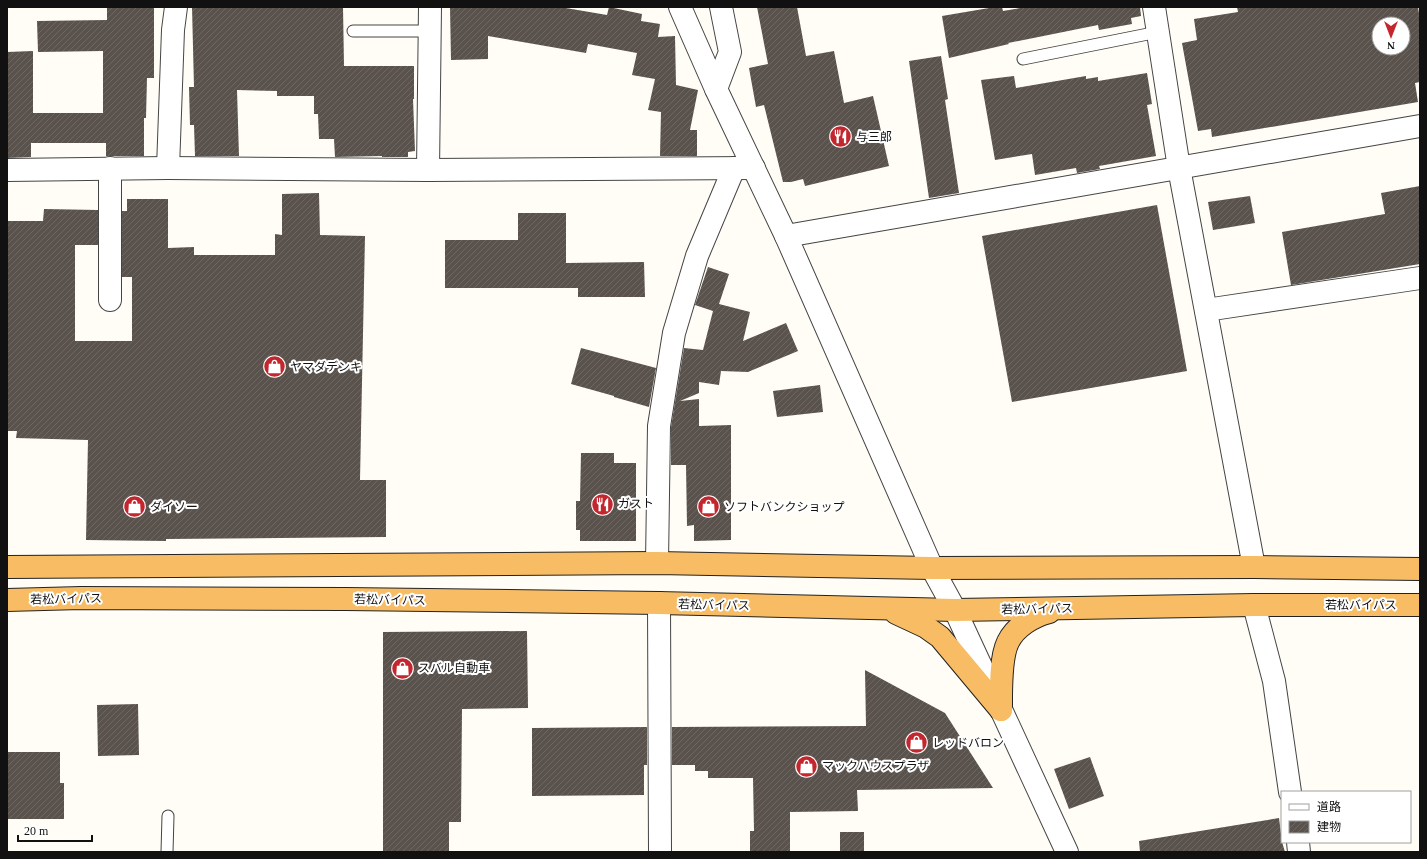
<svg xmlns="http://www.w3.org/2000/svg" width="1427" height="859" font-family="'Times New Roman','Noto Sans JP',serif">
	<defs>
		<pattern id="building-hatch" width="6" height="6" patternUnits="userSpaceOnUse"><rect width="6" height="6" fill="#5a524d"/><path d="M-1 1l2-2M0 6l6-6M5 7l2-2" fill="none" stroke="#6d6662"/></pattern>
	</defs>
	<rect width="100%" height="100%" fill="#fffdf5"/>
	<g fill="url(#building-hatch)" fill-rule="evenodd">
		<polygon points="107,7 154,7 154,78 147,78 146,118 144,118 144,156 106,156 106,143 31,143 31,157 7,158 7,52 33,51 33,113 103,113 103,51 38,52 37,21 107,20"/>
		<polygon points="192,7 343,7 344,66 414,66 414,99 413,99 415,151 408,152 408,157 382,157 382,156 335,157 334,139 319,139 318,114 314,114 314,96 277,96 277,91 237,90 239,156 195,156 194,125 190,125 189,87 194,87"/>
		<polygon points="450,7 560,7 607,15 609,7 642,14 641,21 660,24 658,37 675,36 676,85 698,90 690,130 697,130 697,156 660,156 661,112 648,110 655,79 632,75 637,53 588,44 586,53 488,36 488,59 451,60"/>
		<polygon points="757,7 797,7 806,56 834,51 844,103 873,96 889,166 805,186 803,179 791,182 783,182 764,105 756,107 749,68 768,64"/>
		<polygon points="995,7 1002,7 1003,11 1026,7 1140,7 1141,16 1131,18 1132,24 1099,30 1098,25 1008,43 1009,44 949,58 942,16"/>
		<path d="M1237,7H1418L1420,20V82L1415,83L1418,102L1212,137L1211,129L1198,131L1182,43L1197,40L1194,19L1238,12ZM1379,24H1403V48H1379Z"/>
		<polygon points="941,56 948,99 945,100 959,193 929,198 909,61"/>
		<polygon points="1147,73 1152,104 1147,105 1156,156 1099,166 1100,169 1077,173 1076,168 1035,175 1032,154 995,160 981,80 1014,76 1016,88 1086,76 1086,79 1098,77 1098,81"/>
		<polygon points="1420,186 1420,264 1291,285 1282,232 1385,214 1381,193"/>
		<polygon points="319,193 320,235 365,236 360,480 386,480 386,537 166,539 166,541 86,540 88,440 16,438 17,431 7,431 7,221 43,221 44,209 98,210 98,245 75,245 75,341 132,341 132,277 122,277 122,211 127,211 127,199 168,199 168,248 194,247 194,255 275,255 275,234 282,235 282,194"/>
		<polygon points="1250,196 1255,223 1213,230 1208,202"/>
		<polygon points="1157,205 1187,371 1012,402 982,236"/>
		<polygon points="518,213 566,213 566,263 644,262 645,297 578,297 578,288 445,288 445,240 518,240"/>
		<polygon points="708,267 729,274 719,304 750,312 743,341 786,323 798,351 748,372 721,371 719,385 699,382 699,393 680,401 699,399 699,426 731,425 731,540 694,541 694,525 687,526 686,465 671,465 671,427 684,348 703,350 713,311 695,305"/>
		<polygon points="581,348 656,368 649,407 614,397 614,396 571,384"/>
		<polygon points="820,385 823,412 777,417 773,391"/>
		<polygon points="581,453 614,453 614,463 636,463 636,541 580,541 580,530 576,530 576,501 580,501"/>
		<polygon points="527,631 528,708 462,709 461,822 449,822 449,852 383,852 383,632"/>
		<polygon points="865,670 945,713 993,788 857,790 858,811 790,812 790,852 750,852 750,831 754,831 753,778 708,778 708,771 695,771 695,765 672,765 672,727 866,726"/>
		<polygon points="138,704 139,755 98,756 97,705"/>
		<polygon points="647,727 647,765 644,765 644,795 532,796 532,728"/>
		<polygon points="7,752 60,752 60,783 64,783 64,819 7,819"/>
		<polygon points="1090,757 1104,796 1069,809 1054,769"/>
		<polygon points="1279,818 1282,842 1285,852 1140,852 1139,841"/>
		<rect x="840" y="832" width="24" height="20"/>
	</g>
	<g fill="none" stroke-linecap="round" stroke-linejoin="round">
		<defs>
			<g id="service">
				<polyline points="353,31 430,31"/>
				<polyline points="1023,59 1158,32"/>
				<polyline points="167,852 168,816"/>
			</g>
			<g id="minor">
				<polyline points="1154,7 1179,168 1254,567"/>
				<polyline points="716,89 730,52 721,7"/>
				<polyline points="168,168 173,30 176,7"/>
				<polyline points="7,170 168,168 428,170 754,168"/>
				<polyline points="428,170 430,7"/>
				<polyline points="786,236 1420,126"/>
				<polyline points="110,300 110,168"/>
				<polyline points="1206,310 1420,278"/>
				<polyline points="657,563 659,426 674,333 697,256 734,168"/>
				<polyline points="659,603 660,852"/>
				<polyline points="1254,605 1274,681 1290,792"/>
				<polyline points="1298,842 1299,852"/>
			</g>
			<polyline id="tertiary" points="680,7 716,89 786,236 932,568 955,610 1067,852"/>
			<g id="trunk">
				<polyline points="7,567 657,563 932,568 1254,567 1420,569"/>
				<polyline points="7,600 81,598 346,599 659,603 955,610 1254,605 1420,605"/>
				<polyline points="896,613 926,627 940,637 1001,710"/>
				<path d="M1001,710C1001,691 1000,658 1008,642C1015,627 1033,616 1049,612"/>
			</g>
		</defs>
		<use href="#service" stroke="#444" stroke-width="13"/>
		<use href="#minor" stroke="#444" stroke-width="24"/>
		<use href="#tertiary" stroke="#444" stroke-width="24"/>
		<use href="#trunk" stroke="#222" stroke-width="24"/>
		<use href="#service" stroke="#fff" stroke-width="11"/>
		<use href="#minor" stroke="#fff" stroke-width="22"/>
		<use href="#tertiary" stroke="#fff" stroke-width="22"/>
		<use href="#trunk" stroke="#f7bc64" stroke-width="22"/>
	</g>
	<defs>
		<symbol id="restaurant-disc" viewBox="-11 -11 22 22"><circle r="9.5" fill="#c4262e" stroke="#fff"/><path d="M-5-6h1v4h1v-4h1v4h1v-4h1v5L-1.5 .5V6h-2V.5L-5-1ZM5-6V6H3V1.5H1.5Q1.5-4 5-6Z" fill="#fff"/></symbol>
		<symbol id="shop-disc" viewBox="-11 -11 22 22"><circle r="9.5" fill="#c4262e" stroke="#fff"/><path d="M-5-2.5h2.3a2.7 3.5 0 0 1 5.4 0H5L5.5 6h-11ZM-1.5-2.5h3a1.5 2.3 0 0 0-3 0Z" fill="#fff"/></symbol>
	</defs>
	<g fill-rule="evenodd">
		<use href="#restaurant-disc" x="828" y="124" width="25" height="25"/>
		<use href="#shop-disc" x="262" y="354" width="25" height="25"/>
		<use href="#restaurant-disc" x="590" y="492" width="25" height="25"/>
		<use href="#shop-disc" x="122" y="494" width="25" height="25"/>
		<use href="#shop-disc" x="696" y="494" width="25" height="25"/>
		<use href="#shop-disc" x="390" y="656" width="25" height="25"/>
		<use href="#shop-disc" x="904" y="730" width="25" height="25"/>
		<use href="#shop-disc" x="794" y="754" width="25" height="25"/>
	</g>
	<g text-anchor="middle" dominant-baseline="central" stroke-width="4" stroke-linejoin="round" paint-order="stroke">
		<g font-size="12" fill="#111" stroke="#fff" text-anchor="start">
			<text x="856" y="137">与三郎</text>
			<text x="290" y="367">ヤマダデンキ</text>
			<text x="618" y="504">ガスト</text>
			<text x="150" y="507">ダイソー</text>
			<text x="724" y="507">ソフトバンクショップ</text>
			<text x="418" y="668">スバル自動車</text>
			<text x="932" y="743">レッドバロン</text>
			<text x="822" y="766">マックハウスプラザ</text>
		</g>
		<g font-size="12" fill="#111" stroke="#fff">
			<text transform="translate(66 599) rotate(-1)">若松バイパス</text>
			<text transform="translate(390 600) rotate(1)">若松バイパス</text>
			<text transform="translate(714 605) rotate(1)">若松バイパス</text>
			<text x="1361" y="605">若松バイパス</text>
			<text transform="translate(1037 609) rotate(-1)">若松バイパス</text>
		</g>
	</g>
	<rect width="1427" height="859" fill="none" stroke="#111111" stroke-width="16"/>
	<rect x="1281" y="791" width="130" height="52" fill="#ffffff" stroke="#a0a0a0"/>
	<rect x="1289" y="804" width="20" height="6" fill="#ffffff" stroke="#a0a0a0"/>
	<text x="1317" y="811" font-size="12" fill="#111111">道路</text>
	<rect x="1289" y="821" width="20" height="12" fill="url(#building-hatch)" stroke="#a0a0a0"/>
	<text x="1317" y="831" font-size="12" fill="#111111">建物</text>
	<g transform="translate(1391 36) rotate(180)"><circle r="19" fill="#ffffff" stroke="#a0a0a0"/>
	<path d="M0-3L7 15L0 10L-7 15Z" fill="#c4262e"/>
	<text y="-6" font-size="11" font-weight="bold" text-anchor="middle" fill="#111111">N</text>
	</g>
	<path d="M18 835v6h74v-6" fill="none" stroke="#111111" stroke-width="2"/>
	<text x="24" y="835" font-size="12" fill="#111111" stroke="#ffffff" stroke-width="3" paint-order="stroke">20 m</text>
</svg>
